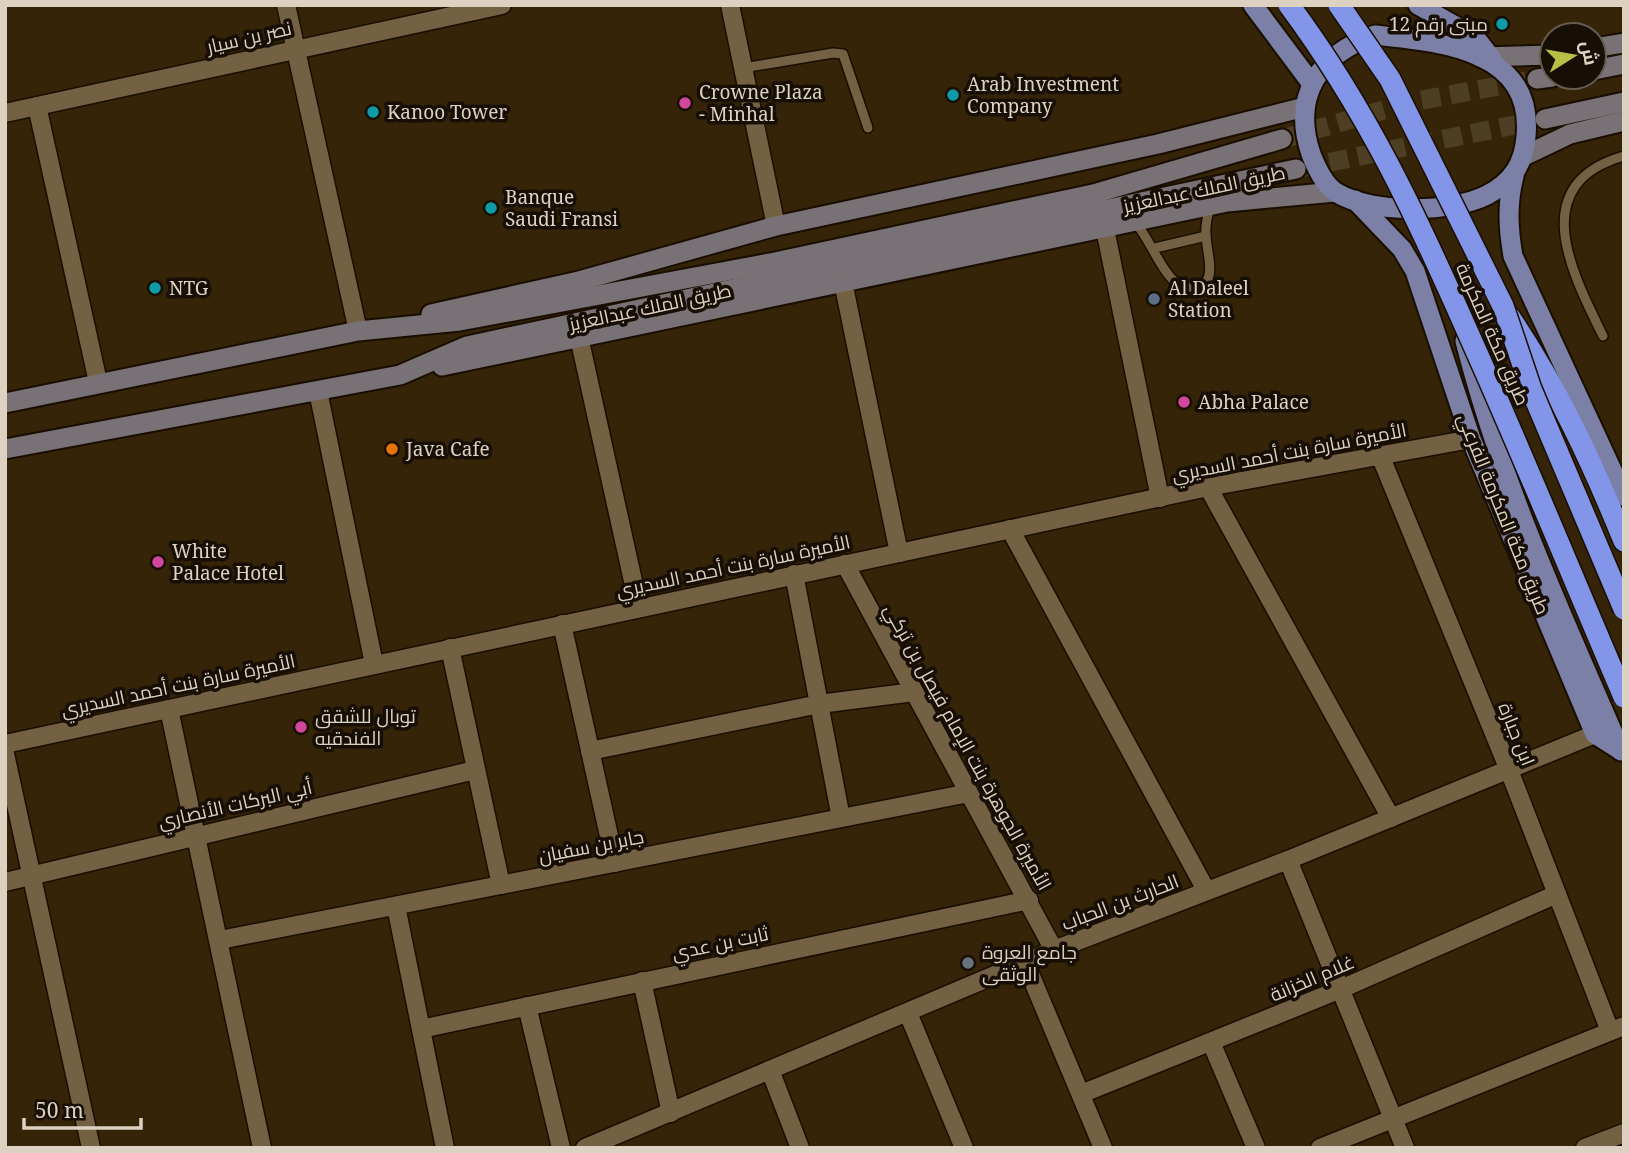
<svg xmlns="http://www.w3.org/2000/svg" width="1629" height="1153" font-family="'Noto Serif',Cairo,serif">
	<rect width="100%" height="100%" fill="#352407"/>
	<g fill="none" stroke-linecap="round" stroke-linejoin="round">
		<g stroke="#4e3e23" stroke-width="19" stroke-dasharray="19 10" stroke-linecap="butt">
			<polyline points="1282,139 1411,102 1537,79"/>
			<polyline points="1301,168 1539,120"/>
		</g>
		<defs>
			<g id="service">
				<polyline points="743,68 833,53 843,54 868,128"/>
				<path d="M1135,222C1152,242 1160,272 1181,287C1223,292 1207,260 1206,235C1205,225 1207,217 1210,207"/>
				<polyline points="1155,248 1206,236"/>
				<path d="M1603,336C1572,273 1525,184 1624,156"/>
			</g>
			<g id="minor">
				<polyline points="286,5 358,331"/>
				<polyline points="730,5 776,226"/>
				<polyline points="37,106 98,382"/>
				<polyline points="5,113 502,5"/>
				<polyline points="1105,229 1160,498"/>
				<polyline points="843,282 899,553"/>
				<polyline points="579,337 639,608"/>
				<polyline points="318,391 374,664"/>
				<polyline points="1380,455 1509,770 1610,1031"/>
				<polyline points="1208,487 1391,818"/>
				<polyline points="1010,529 1206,890"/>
				<polyline points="845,564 1054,950"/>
				<polyline points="794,574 841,818"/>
				<polyline points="562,624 615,863"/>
				<polyline points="450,648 501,885"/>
				<polyline points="169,709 262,1148"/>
				<polyline points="5,744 1208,487 1471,439"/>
				<polyline points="590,751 819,704 914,692"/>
				<polyline points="5,754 91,1148"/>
				<polyline points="1288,860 1405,1148"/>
				<polyline points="5,882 475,770"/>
				<polyline points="396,906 445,1148"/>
				<polyline points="220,940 969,793"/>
				<polyline points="1025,962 1103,1148"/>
				<polyline points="642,981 671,1113"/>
				<polyline points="527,1006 561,1148"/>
				<polyline points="908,1013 964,1148"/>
				<polyline points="421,1029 1029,900"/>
				<polyline points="1211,1042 1256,1148"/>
				<polyline points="770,1070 800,1148"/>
				<polyline points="1081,1094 1341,989 1557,894"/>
				<polyline points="585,1148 1054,950 1288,860 1595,734"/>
				<polyline points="1320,1148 1624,1026"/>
				<polyline points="1585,1148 1624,1133"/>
			</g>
			<g id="secondary">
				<polyline points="1594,48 1624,43"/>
				<polyline points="1480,57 1552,55"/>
				<polyline points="1594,70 1624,64"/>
				<polyline points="1537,79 1552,77"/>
				<polyline points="1545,119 1624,102"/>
				<polyline points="1524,156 1570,134 1624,121"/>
				<polyline points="431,314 579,281 776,226 1158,144 1305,107"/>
				<polyline points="442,366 1227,202 1335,192"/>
				<polyline points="5,403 358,331 460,321 775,262 1093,194 1282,139"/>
				<polyline points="5,449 400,375 467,346 1296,169"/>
			</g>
			<g id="primary">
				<polyline points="1253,5 1312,84"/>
				<polyline points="1418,5 1475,37 1492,59"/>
				<path d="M1375,35C1439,42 1534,49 1526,136C1524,164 1512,182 1487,195C1452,213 1373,214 1337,193C1325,186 1316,167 1311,154C1291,95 1320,54 1375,35Z"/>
				<path d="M1514,176C1507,204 1508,227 1513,256L1624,496"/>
				<polyline points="1355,200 1402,249 1415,271 1471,439 1595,734 1620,750"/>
				<path d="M1465,341C1501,483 1563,618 1621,751"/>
			</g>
			<path id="motorway" d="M1509,316C1558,389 1591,460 1624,541"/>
		</defs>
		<use href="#service" stroke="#1a0e00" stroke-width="12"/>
		<use href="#minor" stroke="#1a0e00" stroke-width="21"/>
		<use href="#secondary" stroke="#1a0e00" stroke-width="23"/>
		<use href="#primary" stroke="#1a0e00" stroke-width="23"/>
		<use href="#motorway" stroke="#1a0e00" stroke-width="24"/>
		<use href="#service" stroke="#746144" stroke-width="9"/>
		<use href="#minor" stroke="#746144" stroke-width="18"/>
		<use href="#secondary" stroke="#787175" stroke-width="19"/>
		<use href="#primary" stroke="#7c80a6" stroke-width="19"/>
		<use href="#motorway" stroke="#8295e8" stroke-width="21"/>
		<defs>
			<g id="motorway-bridge">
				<path d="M1289,5C1367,110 1417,217 1469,335C1523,455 1572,576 1624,697"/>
				<polyline points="1339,5 1390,79 1503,306 1531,389 1624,609"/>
			</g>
		</defs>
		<use href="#motorway-bridge" stroke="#1a0e00" stroke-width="24" stroke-linecap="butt"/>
		<use href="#motorway-bridge" stroke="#8295e8" stroke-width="21"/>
	</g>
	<g fill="#0f9aa8" stroke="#170f05" stroke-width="2.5">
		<circle cx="1502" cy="24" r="7"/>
		<circle cx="953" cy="95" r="7"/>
		<circle cx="373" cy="112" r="7"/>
		<circle cx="491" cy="208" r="7"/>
		<circle cx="155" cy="288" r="7"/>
	</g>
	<g fill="#d1479c" stroke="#170f05" stroke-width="2.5">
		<circle cx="685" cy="103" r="7"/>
		<circle cx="1184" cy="402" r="7"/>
		<circle cx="158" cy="562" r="7"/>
		<circle cx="301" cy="727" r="7"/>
	</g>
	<circle fill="#5c6f8a" stroke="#170f05" stroke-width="2.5" cx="1154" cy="299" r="7"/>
	<circle fill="#e8710a" stroke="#170f05" stroke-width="2.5" cx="392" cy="449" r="7"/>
	<circle fill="#6b7280" stroke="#170f05" stroke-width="2.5" cx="968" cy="963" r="7"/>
	<g text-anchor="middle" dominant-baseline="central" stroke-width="7" stroke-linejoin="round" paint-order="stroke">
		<g font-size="19" fill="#ddd2c2" stroke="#170f05" text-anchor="start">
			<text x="1488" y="24" text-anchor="end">مبنى رقم 12</text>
			<text x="967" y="84">Arab Investment<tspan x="967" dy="22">Company</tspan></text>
			<text x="699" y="92">Crowne Plaza<tspan x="699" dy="22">- Minhal</tspan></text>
			<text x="387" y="112">Kanoo Tower</text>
			<text x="505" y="197">Banque<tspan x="505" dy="22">Saudi Fransi</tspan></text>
			<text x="169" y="288">NTG</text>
			<text x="1168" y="288">Al Daleel<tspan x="1168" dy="22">Station</tspan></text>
			<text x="1198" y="402">Abha Palace</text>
			<text x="406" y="449">Java Cafe</text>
			<text x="172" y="551">White<tspan x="172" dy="22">Palace Hotel</tspan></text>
			<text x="315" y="716">توبال للشقق<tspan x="315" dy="22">الفندقيه</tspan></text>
			<text x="982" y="952">جامع العروة<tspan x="982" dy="22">الوثقى</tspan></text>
		</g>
		<g font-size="19" fill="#ddd2c2" stroke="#170f05">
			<text transform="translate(249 37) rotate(-13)">نصر بن سيار</text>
			<text transform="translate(1204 189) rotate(-12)">طريق الملك عبدالعزيز</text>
			<text transform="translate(650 307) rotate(-12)">طريق الملك عبدالعزيز</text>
			<text transform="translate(1493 334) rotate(66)">طريق مكة المكرمة</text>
			<text transform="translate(1289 452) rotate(-11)">الأميرة سارة بنت أحمد السديري</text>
			<text transform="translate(1504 514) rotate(68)">طريق مكة المكرمة الفرعي</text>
			<text transform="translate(733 566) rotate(-12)">الأميرة سارة بنت أحمد السديري</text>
			<text transform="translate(178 685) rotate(-12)">الأميرة سارة بنت أحمد السديري</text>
			<text transform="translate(1517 734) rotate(68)">ابن جبارة</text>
			<text transform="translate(968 747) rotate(61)">الأميرة الجوهرة بنت الإمام فيصل بن تركي</text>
			<text transform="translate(235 804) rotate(-13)">أبي البركات الأنصاري</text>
			<text transform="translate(591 846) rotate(-11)">جابر بن سفيان</text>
			<text transform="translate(1120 902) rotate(-21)">الحارث بن الحباب</text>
			<text transform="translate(720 943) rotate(-12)">ثابت بن عدي</text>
			<text transform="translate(1312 978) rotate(-23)">غلام الخزانة</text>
		</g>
	</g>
	<rect width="1629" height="1153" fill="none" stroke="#ddd2c2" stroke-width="14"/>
	<g transform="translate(1573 56) rotate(79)"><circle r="33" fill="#170f05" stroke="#665d51" stroke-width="2"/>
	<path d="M0-5L12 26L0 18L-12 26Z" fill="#b7c147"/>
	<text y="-10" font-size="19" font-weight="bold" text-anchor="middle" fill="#ddd2c2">ش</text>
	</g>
	<path d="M24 1118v10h117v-10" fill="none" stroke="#ddd2c2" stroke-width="3.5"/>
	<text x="35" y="1118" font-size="21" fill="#ddd2c2" stroke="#170f05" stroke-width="5" paint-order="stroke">50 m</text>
</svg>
